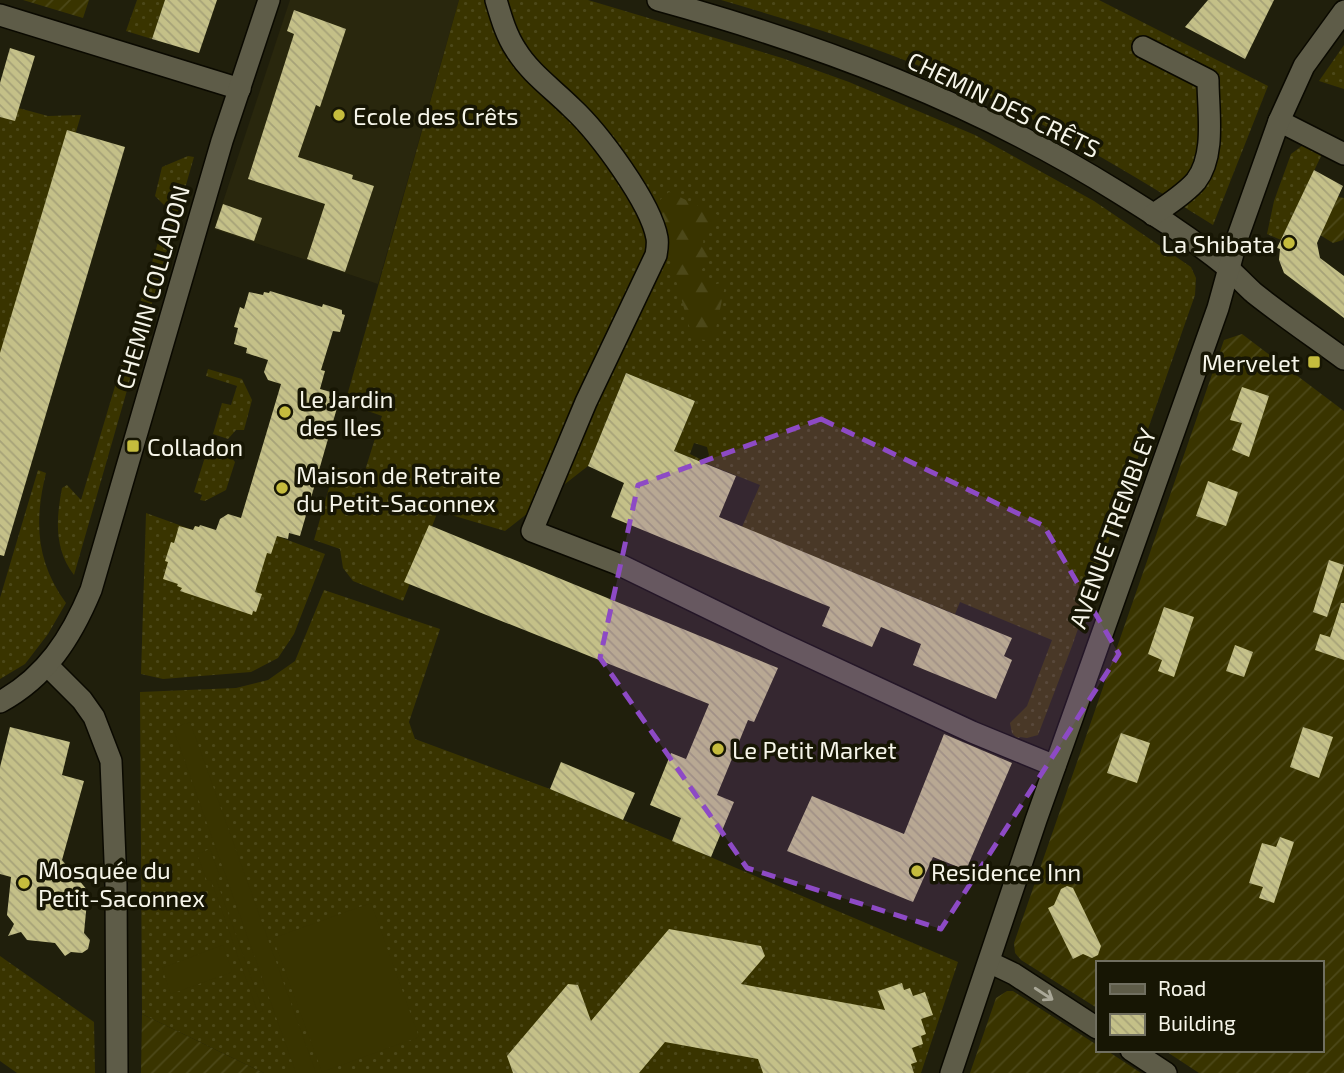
<svg xmlns="http://www.w3.org/2000/svg" width="1344" height="1073" font-family="'Exo 2',sans-serif">
	<defs>
		<pattern id="grass-dots" width="8" height="8" patternUnits="userSpaceOnUse" patternTransform="scale(1.75)"><rect width="8" height="8" fill="#393400"/><path d="M2 2h.1M6 6h.1" fill="none" stroke="#4c4819" stroke-width="1.8" stroke-linecap="round"/></pattern>
		<pattern id="forest-firs" width="22" height="20" patternUnits="userSpaceOnUse" patternTransform="scale(1.75)"><rect width="22" height="20" fill="#393400"/><path d="M5 1l3.5 6h-7zM16 11l3.5 6h-7z" fill="#4c4819"/></pattern>
		<pattern id="garden-furrows" width="10" height="10" patternUnits="userSpaceOnUse" patternTransform="scale(1.75)"><rect width="10" height="10" fill="#393400"/><path d="M-1 1l2-2M0 10L10 0M9 11l2-2" fill="none" stroke="#4c4819"/></pattern>
		<pattern id="building-back-hatch" width="6" height="6" patternUnits="userSpaceOnUse" patternTransform="scale(1.75)"><rect width="6" height="6" fill="#c4c088"/><path d="M-1 5l2 2M0 0l6 6M5-1l2 2" fill="none" stroke="#a6a278"/></pattern>
	</defs>
	<rect width="100%" height="100%" fill="#201f0c"/>
	<polygon fill="#29270d" points="290,0 459,0 378,284 214,229"/>
	<g fill="url(#grass-dots)">
		<polygon points="137,0 165,0 152,39 126,31"/>
		<polygon points="459,0 588,0 782,58 849,82 975,135 1094,201 1191,267 1196,278 1195,295 1072,646 1038,735 1027,738 1020,737 1018,739 1012,733 1010,723 1027,706 1052,640 960,602 955,614 742,527 760,485 705,463 709,455 707,447 694,443 690,454 700,459 699,461 674,451 695,401 626,373 588,466 505,531 438,511 403,601 353,581 343,568 340,549 314,540 335,467 363,477 382,416 345,403"/>
		<path d="M721,0H1099L1268,86L1213,225C1108,159 1000,95 883,52C830,32 775,16 721,0Z"/>
		<polygon points="1344,45 1344,89 1319,81"/>
		<polygon points="0,103 48,116 81,115 0,387"/>
		<polygon points="1307,142 1323,152 1281,240 1267,234 1274,201 1291,154"/>
		<path d="M188,156L194,157L74,575C54,549 56,519 62,488L67,485L81,500L168,209L155,196L162,167Z"/>
		<polygon points="208,369 242,379 252,400 244,430 236,430 228,439 213,434 222,403 231,405 237,386 206,376"/>
		<polygon points="210,441 227,445 226,451 235,462 226,490 205,501 200,500 202,495 194,492"/>
		<path d="M38,470L46,473C34,521 36,562 66,603L48,634L25,664L0,679V598Z"/>
		<polygon points="146,513 193,530 195,526 268,548 277,536 325,554 294,634 278,658 251,672 163,679 141,674"/>
		<polygon points="324,590 440,629 409,722 415,739 550,789 958,962 921,1073 264,1073 142,1014 140,692 236,688 268,680 295,661"/>
		<polygon points="0,956 94,1022 95,1073 17,1073 0,1061"/>
	</g>
	<path fill="url(#forest-firs)" d="M669,192L718,215C708,229 695,240 710,256L701,271L710,283L717,284L726,281L715,333L706,340L696,339L689,326L660,224L652,207Z"/>
	<g fill="url(#garden-furrows)">
		<polygon points="23,0 89,0 83,18"/>
		<polygon points="1338,197 1344,198 1344,237 1343,240 1333,243 1320,235"/>
		<polygon points="1242,334 1344,411 1344,1073 1199,1073 1164,1050 1321,1050 1321,963 1097,963 1097,1008 1021,960 1015,953 1014,943 1224,340"/>
		<polygon points="1007,991 1013,991 1097,1045 1097,1050 1106,1050 1141,1073 970,1073 996,998"/>
		<polygon points="142,1014 264,1073 141,1073"/>
	</g>
	<g fill="#393400">
		<polygon points="190,722 316,1073 296,1073 173,728"/>
		<polygon points="210,849 220,877 216,879 263,1011 258,1013 211,880 207,881 197,854"/>
		<polygon points="371,903 419,1037 322,1072 273,938"/>
		<polygon points="223,945 232,972 171,994 162,968"/>
	</g>
	<g fill="url(#building-back-hatch)">
		<polygon points="165,0 217,0 199,53 152,39"/>
		<polygon points="1208,0 1274,0 1245,59 1185,27"/>
		<polygon points="294,10 346,29 320,107 316,105 298,157 353,175 352,179 374,186 345,272 307,259 325,204 248,179 294,34 287,31"/>
		<polygon points="10,48 35,56 15,121 0,117 0,83"/>
		<polygon points="67,130 125,147 4,556 0,555 0,353"/>
		<polygon points="1314,170 1343,186 1317,243 1320,258 1344,276 1344,318 1284,273 1279,260 1280,249 1277,248"/>
		<polygon points="223,204 262,218 254,241 215,228"/>
		<polygon points="270,291 322,307 323,304 342,310 342,314 345,315 340,332 333,331 321,370 325,371 320,389 331,392 329,398 339,401 300,536 289,533 288,539 277,536 271,554 267,553 255,592 262,594 256,612 253,611 252,615 180,591 182,588 177,586 178,584 163,579 168,562 165,561 171,542 174,543 179,526 193,530 195,526 199,527 200,525 216,530 220,519 228,514 241,518 281,384 268,380 264,372 268,360 246,353 247,348 234,344 238,328 234,327 240,307 244,309 249,292 263,295 264,292 269,293"/>
		<polygon points="626,373 695,401 674,451 736,476 719,517 1012,638 1004,656 1012,660 996,699 913,665 921,644 881,627 872,647 822,626 830,607 611,517 624,483 588,466"/>
		<polygon points="1242,387 1269,396 1249,457 1232,450 1242,423 1230,420"/>
		<polygon points="1208,481 1238,492 1226,526 1196,516"/>
		<polygon points="429,525 778,668 754,722 748,720 717,795 734,802 711,857 672,841 681,818 650,805 671,753 686,759 709,704 404,582"/>
		<polygon points="1329,560 1344,565 1327,617 1313,612"/>
		<polygon points="1341,603 1344,603 1344,660 1315,650 1320,634 1330,637"/>
		<polygon points="1164,607 1194,617 1174,677 1158,671 1162,660 1148,654"/>
		<polygon points="1235,645 1253,652 1244,677 1226,671"/>
		<polygon points="10,727 70,742 62,775 84,781 62,860 88,891 84,933 90,940 88,949 82,953 71,952 65,956 55,943 27,940 21,932 8,936 14,924 7,915 11,877 0,874 0,767"/>
		<polygon points="1303,727 1333,737 1319,778 1290,767"/>
		<polygon points="1121,733 1150,743 1137,783 1107,773"/>
		<polygon points="944,734 1012,763 966,870 933,857 913,902 787,851 812,796 904,834"/>
		<polygon points="561,762 635,793 623,820 550,789"/>
		<polygon points="1280,837 1294,842 1274,903 1259,898 1263,887 1249,883 1262,843 1276,847"/>
		<polygon points="1067,886 1073,888 1101,946 1098,955 1092,958 1083,954 1073,959 1048,908 1054,905 1061,889"/>
		<polygon points="669,929 761,946 765,956 741,984 885,1010 878,991 902,983 904,990 910,988 913,996 925,992 933,1015 921,1019 926,1034 921,1036 923,1044 912,1048 917,1062 911,1064 914,1073 763,1073 758,1059 665,1042 639,1073 513,1073 507,1056 568,984 578,985 591,1021"/>
	</g>
	<g fill="none" stroke-linecap="round" stroke-linejoin="round">
		<defs>
			<g id="minor">
				<path d="M496,0C501,17 506,35 516,50C530,73 553,89 572,108C599,133 651,203 657,238C658,244 657,249 656,255L586,402L532,531L618,564L774,640L972,732L1055,766"/>
				<path d="M658,0C818,44 976,103 1118,192C1155,215 1193,239 1227,267C1236,275 1245,285 1254,293C1283,316 1314,337 1344,359"/>
				<polyline points="0,15 240,89"/>
				<path d="M1143,47L1208,80C1208,111 1216,155 1196,181C1185,194 1167,205 1153,215"/>
				<polyline points="1279,121 1344,154"/>
				<polyline points="48,666 82,700 94,717 111,761 116,885 117,1073"/>
				<path d="M0,702C46,677 71,638 91,590L222,141L269,0"/>
				<polyline points="989,962 1014,974 1097,1028"/>
				<polyline points="1131,1050 1166,1073"/>
				<polyline points="951,1073 1036,820 1218,308 1237,239 1279,121 1304,66 1344,11"/>
			</g>
		</defs>
		<use href="#minor" stroke="#0a0900" stroke-width="24"/>
		<use href="#minor" stroke="#5e5c48" stroke-width="21"/>
	</g>
	<defs><path id="oneway-shaft" d="M-6 0H5M1.5-3L5.5 0L1.5 3" fill="none" stroke-width="1.6" stroke-linecap="round" stroke-linejoin="round" transform="scale(1.75)"/></defs>
	<use stroke="#aaa898" href="#oneway-shaft" transform="translate(1044 994) rotate(33)"/>
	<path fill="#8d4ac5" fill-opacity="0.2" stroke="#8d4ac5" stroke-width="5" stroke-dasharray="14 9" stroke-linejoin="round" d="M821,419L1044,526L1119,654L941,929L747,868L600,658L638,485Z"/>
	<g fill="#c5bc3d" stroke="#171604" stroke-width="2.5">
		<circle cx="339" cy="115" r="7"/>
		<circle cx="1289" cy="243" r="7"/>
		<rect x="1307" y="355" width="14" height="14" rx="3.5"/>
		<circle cx="285" cy="412" r="7"/>
		<rect x="126" y="439" width="14" height="14" rx="3.5"/>
		<circle cx="282" cy="488" r="7"/>
		<circle cx="718" cy="749" r="7"/>
		<circle cx="917" cy="871" r="7"/>
		<circle cx="24" cy="883" r="7"/>
	</g>
	<g text-anchor="middle" dominant-baseline="central" stroke-width="7" stroke-linejoin="round" paint-order="stroke">
		<g font-size="24" fill="#f6f5e9" stroke="#171604">
			<text transform="translate(1004 104) rotate(26)">CHEMIN DES CRÊTS</text>
			<text transform="translate(152 287) rotate(-74)">CHEMIN COLLADON</text>
			<text transform="translate(1112 528) rotate(-70)">AVENUE TREMBLEY</text>
		</g>
		<g font-size="24" fill="#f6f5e9" stroke="#171604" text-anchor="start">
			<text x="353" y="115">Ecole des Crêts</text>
			<text x="1275" y="243" text-anchor="end">La Shibata</text>
			<text x="1300" y="362" text-anchor="end">Mervelet</text>
			<text x="299" y="398">Le Jardin<tspan x="299" dy="28">des Iles</tspan></text>
			<text x="147" y="446">Colladon</text>
			<text x="296" y="474">Maison de Retraite<tspan x="296" dy="28">du Petit-Saconnex</tspan></text>
			<text x="732" y="749">Le Petit Market</text>
			<text x="38" y="869">Mosquée du<tspan x="38" dy="28">Petit-Saconnex</tspan></text>
			<text x="931" y="871">Residence Inn</text>
		</g>
	</g>
	<rect x="1096" y="961" width="228" height="91" fill="#171604" stroke="#706f60" stroke-width="2"/>
	<rect x="1110" y="984" width="35" height="10" fill="#5e5c48" stroke="#706f60" stroke-width="2"/>
	<text x="1158" y="996" font-size="21" fill="#f6f5e9">Road</text>
	<rect x="1110" y="1014" width="35" height="21" fill="url(#building-back-hatch)" stroke="#706f60" stroke-width="2"/>
	<text x="1158" y="1031" font-size="21" fill="#f6f5e9">Building</text>
</svg>
